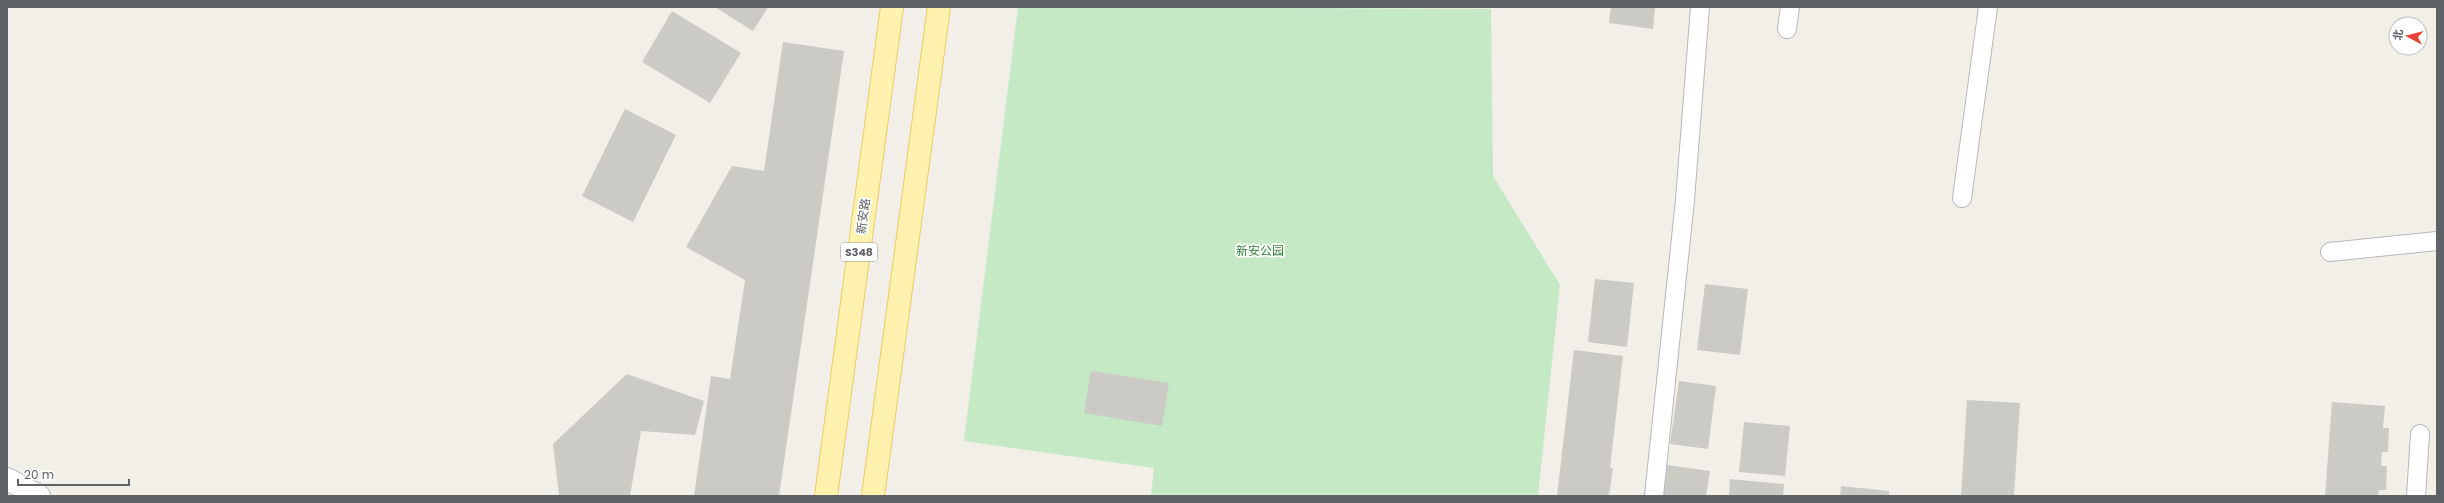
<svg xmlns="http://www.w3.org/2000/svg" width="2444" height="503" font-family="Poppins,'Noto Sans SC',sans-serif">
	<rect width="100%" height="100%" fill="#f1efe8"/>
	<polygon fill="#c5e8c5" points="1018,7 1491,9 1493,176 1560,285 1538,496 1151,496 1154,468 964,441"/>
	<g fill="#cccac5">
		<polygon points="715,7 768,7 753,31"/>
		<polygon points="1611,7 1655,7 1653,29 1609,23"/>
		<polygon points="672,11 741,53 710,103 642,62"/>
		<polygon points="783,42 844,51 779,496 694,496 711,376 730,379 745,280 686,247 732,166 764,171"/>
		<polygon points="625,109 676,135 633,222 582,196"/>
		<polygon points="1595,279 1634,283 1627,347 1588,342"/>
		<polygon points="1705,284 1748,289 1740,355 1697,350"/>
		<polygon points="1574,350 1623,356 1610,468 1613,468 1609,496 1557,496"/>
		<polygon points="1091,371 1169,383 1162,426 1084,413"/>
		<polygon points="627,374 704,401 695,435 641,431 630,496 559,496 553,444"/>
		<polygon points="1679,381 1716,386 1708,449 1670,444"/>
		<polygon points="1967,400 2020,403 2014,496 1961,496"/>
		<polygon points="2332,402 2385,406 2383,428 2389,428 2388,452 2382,452 2381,466 2387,466 2386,490 2379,490 2378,496 2325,496"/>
		<polygon points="1744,422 1790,426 1785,476 1739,472"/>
		<polygon points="1667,465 1710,471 1706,496 1663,496"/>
		<polygon points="1730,479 1784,484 1783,496 1729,496"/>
		<polygon points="1841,486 1889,491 1889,496 1840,496"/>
	</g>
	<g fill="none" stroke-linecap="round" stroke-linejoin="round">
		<defs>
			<g id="service">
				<polyline points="1787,29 1790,7"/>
				<polyline points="1962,198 1988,7"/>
				<polyline points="2330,252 2437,241"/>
				<polyline points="1654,496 1685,200 1700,7"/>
				<polyline points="2416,496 2420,434"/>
			</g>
			<polyline id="tertiary" points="7,479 39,496"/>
			<g id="primary">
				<polyline points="826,496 892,7"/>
				<polyline points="873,496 939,7"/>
			</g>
		</defs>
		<use href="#service" stroke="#b5b8bc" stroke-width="20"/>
		<use href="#tertiary" stroke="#b5b8bc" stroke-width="24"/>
		<use href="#primary" stroke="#f2c960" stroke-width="24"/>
		<use href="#service" stroke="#fff" stroke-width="18"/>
		<use href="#tertiary" stroke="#fff" stroke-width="22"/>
		<use href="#primary" stroke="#fff2af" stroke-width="22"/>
	</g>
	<g text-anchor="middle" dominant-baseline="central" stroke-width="3.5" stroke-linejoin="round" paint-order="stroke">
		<rect fill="#fff" stroke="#8f9295" stroke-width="1" x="841" y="243" width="36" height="18" rx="3"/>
		<g font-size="11" font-weight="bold" fill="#5f6368">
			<text x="859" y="252">S348</text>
		</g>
		<g font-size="12" fill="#5f6368" stroke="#fff">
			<text transform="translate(863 216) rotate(-82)">新安路</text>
		</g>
		<g font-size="12" fill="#348238" stroke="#fff">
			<text x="1260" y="250">新安公园</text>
		</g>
	</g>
	<rect width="2444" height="503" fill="none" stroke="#5f6368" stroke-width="16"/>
	<g transform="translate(2408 36) rotate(277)"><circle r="19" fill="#ffffff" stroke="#bfc1c3"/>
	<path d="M0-3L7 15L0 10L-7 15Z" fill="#ea4335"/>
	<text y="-6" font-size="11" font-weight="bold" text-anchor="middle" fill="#5f6368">北</text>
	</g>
	<path d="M18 479v6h111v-6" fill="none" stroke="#5f6368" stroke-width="2"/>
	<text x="24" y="479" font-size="12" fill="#5f6368" stroke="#ffffff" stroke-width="3" paint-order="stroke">20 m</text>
</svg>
